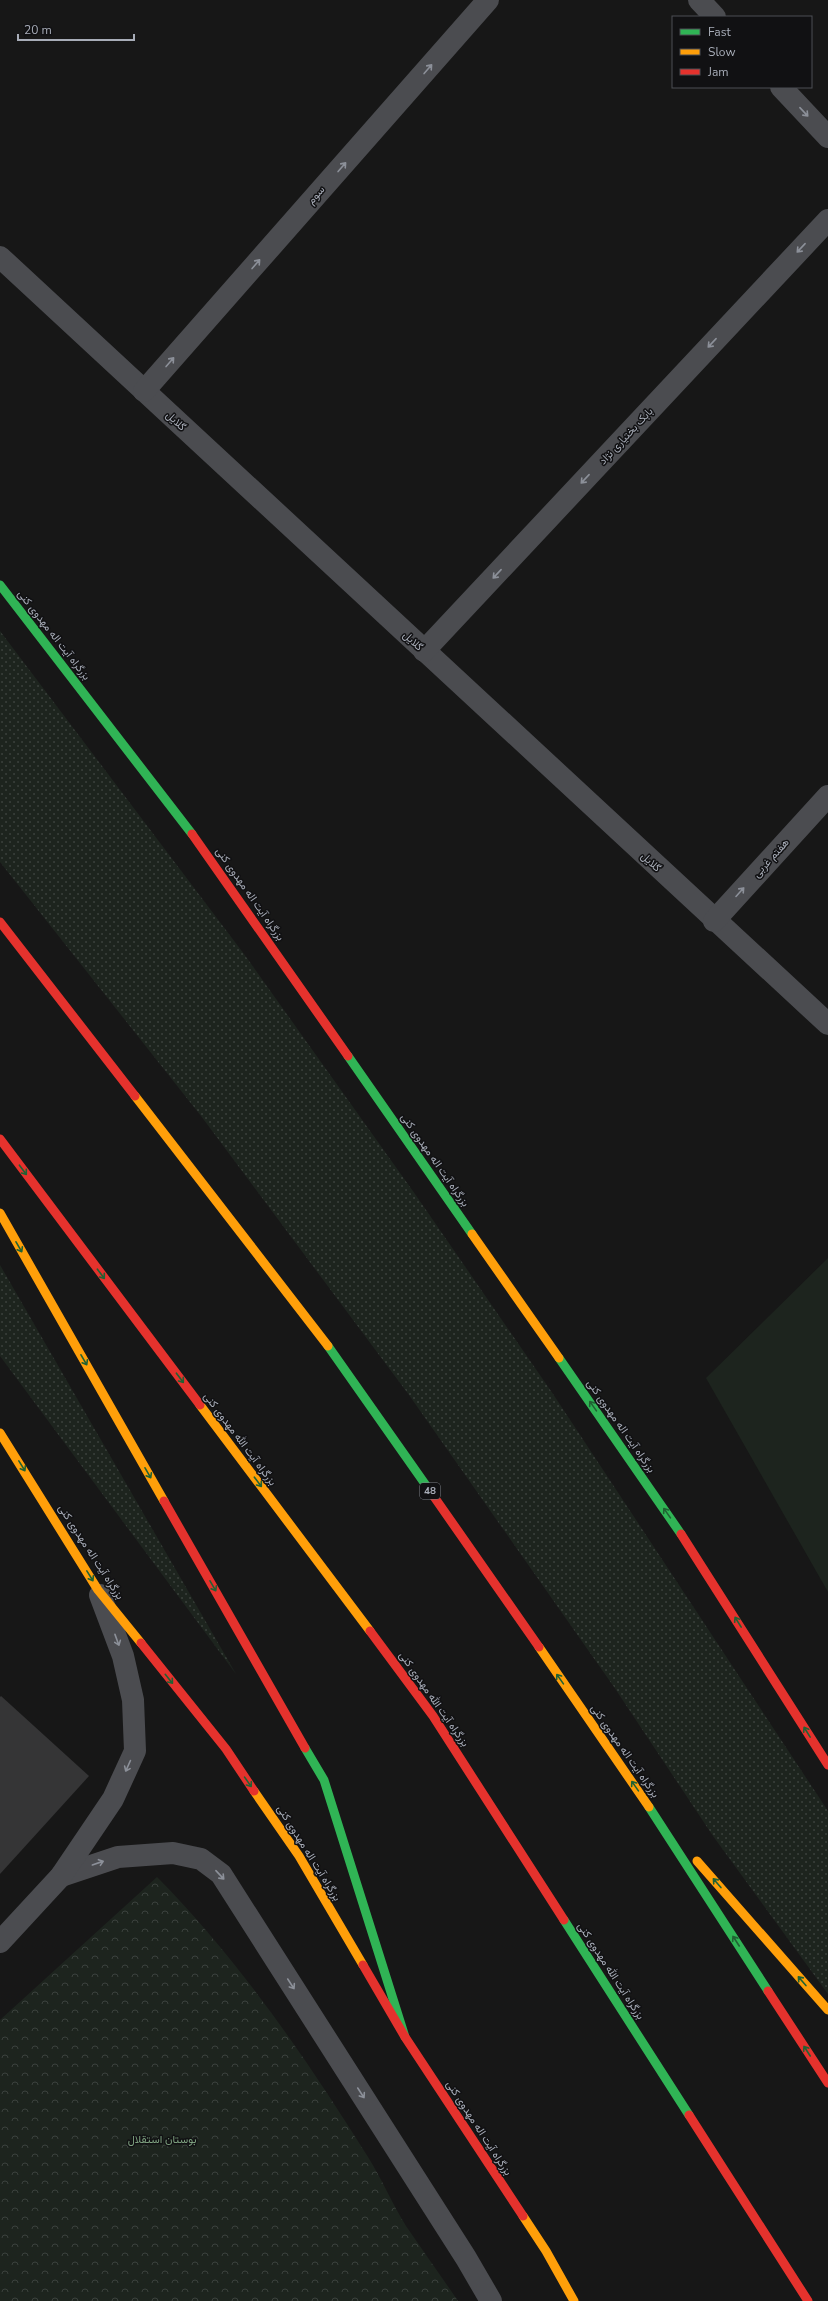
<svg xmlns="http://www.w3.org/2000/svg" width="828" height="2301" font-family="'Nunito Sans',Vazirmatn,sans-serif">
	<defs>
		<pattern id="grass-dots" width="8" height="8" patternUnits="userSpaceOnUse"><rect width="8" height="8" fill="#1d241e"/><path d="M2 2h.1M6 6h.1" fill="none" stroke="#3b413d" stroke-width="1.8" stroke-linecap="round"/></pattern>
		<pattern id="park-crowns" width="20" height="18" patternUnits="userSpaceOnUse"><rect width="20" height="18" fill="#1d241e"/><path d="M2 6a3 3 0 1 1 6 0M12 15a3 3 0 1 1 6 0" fill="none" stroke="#3b413d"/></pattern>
	</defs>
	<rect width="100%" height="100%" fill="#171717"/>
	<g fill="url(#grass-dots)">
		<polygon points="0,631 244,954 415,1194 553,1394 828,1811 828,1994 713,1836 614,1687 409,1395 201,1116 0,862"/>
		<polygon points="0,1265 236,1674 0,1356"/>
	</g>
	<path fill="url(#park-crowns)" d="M157,1877C239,1960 306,2058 368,2157C382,2179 392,2204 406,2226C423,2251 441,2276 458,2301H0V2020Z"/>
	<polygon fill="#1d241e" points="828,1258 828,1592 706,1378"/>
	<polygon fill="#353536" points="1,1696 89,1776 0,1874 0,1697"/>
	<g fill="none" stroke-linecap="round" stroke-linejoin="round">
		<g stroke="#4b4c50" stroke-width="22">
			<polyline points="699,0 715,17"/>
			<polyline points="781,87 828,137"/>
			<polyline points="0,257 828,1024"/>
			<polyline points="144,391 488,0"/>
			<polyline points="424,651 828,220"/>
			<polyline points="714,921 828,796"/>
			<polyline points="61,1876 118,1857 173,1853 201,1859 221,1874 466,2258 491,2301"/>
			<polyline points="0,1942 61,1876 113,1799 135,1751 133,1700 123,1656 100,1595"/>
		</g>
		<g stroke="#30b455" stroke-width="9">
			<polyline points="0,585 192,834"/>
			<polyline points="348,1056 472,1234"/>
			<polyline points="328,1346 430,1491"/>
			<polyline points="559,1358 681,1534"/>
			<polyline points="305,1748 324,1780 405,2037"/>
			<polyline points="649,1807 768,1991"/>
			<polyline points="564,1920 689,2115"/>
		</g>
		<g stroke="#ff9f0a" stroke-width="9">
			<polyline points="135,1096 328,1346"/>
			<polyline points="0,1213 164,1501"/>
			<polyline points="472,1234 559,1358"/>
			<polyline points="200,1405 370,1631"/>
			<polyline points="0,1433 98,1590 141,1643"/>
			<polyline points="539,1647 649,1807"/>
			<polyline points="254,1791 299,1856 363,1965"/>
			<polyline points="697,1861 828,2010"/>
			<polyline points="523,2216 546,2251 574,2301"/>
		</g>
		<g stroke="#e5322d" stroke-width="9">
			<polyline points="192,834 348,1056"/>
			<polyline points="0,922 135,1096"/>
			<polyline points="0,1139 200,1405"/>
			<polyline points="430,1491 539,1647"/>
			<polyline points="164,1501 305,1748"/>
			<polyline points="681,1534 828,1765"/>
			<polyline points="370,1631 433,1716 564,1920"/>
			<polyline points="141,1643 226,1749 254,1791"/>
			<polyline points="363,1965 405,2037 523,2216"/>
			<polyline points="768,1991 828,2083"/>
			<polyline points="689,2115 808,2301"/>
		</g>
	</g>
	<defs><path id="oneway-shaft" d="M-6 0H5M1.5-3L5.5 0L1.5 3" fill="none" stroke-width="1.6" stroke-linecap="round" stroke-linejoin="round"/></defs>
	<g stroke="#8c9099">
		<use href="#oneway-shaft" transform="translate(428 69) rotate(-49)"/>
		<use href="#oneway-shaft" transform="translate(804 112) rotate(47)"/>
		<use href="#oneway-shaft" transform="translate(342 167) rotate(-49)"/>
		<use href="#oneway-shaft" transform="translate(801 248) rotate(133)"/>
		<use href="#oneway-shaft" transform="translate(256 264) rotate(-49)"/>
		<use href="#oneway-shaft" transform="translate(712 343) rotate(133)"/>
		<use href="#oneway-shaft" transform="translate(170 362) rotate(-49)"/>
		<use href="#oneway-shaft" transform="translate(585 479) rotate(133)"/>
		<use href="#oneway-shaft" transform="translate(497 574) rotate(133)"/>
		<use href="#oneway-shaft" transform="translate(740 892) rotate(-48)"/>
		<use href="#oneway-shaft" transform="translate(117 1640) rotate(70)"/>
		<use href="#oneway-shaft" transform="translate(128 1766) rotate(114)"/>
		<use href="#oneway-shaft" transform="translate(98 1863) rotate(-19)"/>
		<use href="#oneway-shaft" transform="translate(220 1875) rotate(47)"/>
		<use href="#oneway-shaft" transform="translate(291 1984) rotate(57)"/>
		<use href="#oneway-shaft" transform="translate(361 2093) rotate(57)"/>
	</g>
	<g stroke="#206234">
		<use href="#oneway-shaft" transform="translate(23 1170) rotate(53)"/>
		<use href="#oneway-shaft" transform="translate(19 1247) rotate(60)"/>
		<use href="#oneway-shaft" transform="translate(101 1274) rotate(53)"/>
		<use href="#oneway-shaft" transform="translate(84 1360) rotate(60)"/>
		<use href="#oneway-shaft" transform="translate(180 1378) rotate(53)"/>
		<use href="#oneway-shaft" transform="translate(593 1406) rotate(-125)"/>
		<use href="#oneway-shaft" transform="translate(22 1466) rotate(58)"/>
		<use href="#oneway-shaft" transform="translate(148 1473) rotate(60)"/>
		<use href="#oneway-shaft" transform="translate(258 1482) rotate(53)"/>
		<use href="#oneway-shaft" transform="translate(667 1513) rotate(-125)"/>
		<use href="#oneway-shaft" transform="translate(90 1576) rotate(58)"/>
		<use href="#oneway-shaft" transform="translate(213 1586) rotate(60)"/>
		<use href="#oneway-shaft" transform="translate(738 1622) rotate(-122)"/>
		<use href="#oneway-shaft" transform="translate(169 1679) rotate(51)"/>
		<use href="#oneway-shaft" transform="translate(560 1679) rotate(-125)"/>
		<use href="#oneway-shaft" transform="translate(807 1732) rotate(-122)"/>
		<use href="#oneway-shaft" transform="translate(248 1782) rotate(55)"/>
		<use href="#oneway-shaft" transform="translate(635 1786) rotate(-125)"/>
		<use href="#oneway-shaft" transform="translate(717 1883) rotate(-131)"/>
		<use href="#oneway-shaft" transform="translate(736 1941) rotate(-123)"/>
		<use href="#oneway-shaft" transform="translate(802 1981) rotate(-131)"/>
		<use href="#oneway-shaft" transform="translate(807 2051) rotate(-123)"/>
	</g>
	<g text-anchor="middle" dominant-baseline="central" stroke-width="3" stroke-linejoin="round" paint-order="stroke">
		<rect fill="#111113" stroke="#7b7e86" stroke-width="1" x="420" y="1483" width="20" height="16" rx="3"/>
		<g font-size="10" font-weight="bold" fill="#a8adb8">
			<text x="430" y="1491">48</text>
		</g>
		<g font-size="11" fill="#a8adb8" stroke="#111113">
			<text transform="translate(316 195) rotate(-49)">سوم</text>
			<text transform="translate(176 421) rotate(43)">گلایل</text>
			<text transform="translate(626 436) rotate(-47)">بابک بختیاری نژاد</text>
			<text transform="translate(54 635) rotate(52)">بزرگراه آیت اله مهدوی کنی</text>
			<text transform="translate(413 641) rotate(43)">گلایل</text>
			<text transform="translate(771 858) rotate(-48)">هفتم غربی</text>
			<text transform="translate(651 862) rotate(43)">گلایل</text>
			<text transform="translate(250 894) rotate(55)">بزرگراه آیت اله مهدوی کنی</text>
			<text transform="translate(435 1160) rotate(55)">بزرگراه آیت اله مهدوی کنی</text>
			<text transform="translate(621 1426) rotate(55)">بزرگراه آیت اله مهدوی کنی</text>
			<text transform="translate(240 1439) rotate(53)">بزرگراه آیت الله مهدوی کنی</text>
			<text transform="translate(91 1552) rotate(57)">بزرگراه آیت اله مهدوی کنی</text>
			<text transform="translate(434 1699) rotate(55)">بزرگراه آیت الله مهدوی کنی</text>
			<text transform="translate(625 1751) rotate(55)">بزرگراه آیت اله مهدوی کنی</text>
			<text transform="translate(309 1853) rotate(58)">بزرگراه آیت اله مهدوی کنی</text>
			<text transform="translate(611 1971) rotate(57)">بزرگراه آیت الله مهدوی کنی</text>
			<text transform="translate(479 2128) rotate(57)">بزرگراه آیت اله مهدوی کنی</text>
		</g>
		<g font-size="11" fill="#7fa381" stroke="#111113">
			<text x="162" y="2139">بوستان استقلال</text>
		</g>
	</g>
	<rect x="672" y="16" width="140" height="72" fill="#111113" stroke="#4d4f55"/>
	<rect x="680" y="29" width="20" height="6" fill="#30b455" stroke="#4d4f55"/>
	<text x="708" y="36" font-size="12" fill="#a8adb8">Fast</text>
	<rect x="680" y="49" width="20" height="6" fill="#ff9f0a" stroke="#4d4f55"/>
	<text x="708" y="56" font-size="12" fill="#a8adb8">Slow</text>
	<rect x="680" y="69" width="20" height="6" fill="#e5322d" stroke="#4d4f55"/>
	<text x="708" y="76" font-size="12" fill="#a8adb8">Jam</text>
	<path d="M18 34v6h116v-6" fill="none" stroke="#a8adb8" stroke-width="2"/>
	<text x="24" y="34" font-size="12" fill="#a8adb8" stroke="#111113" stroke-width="3" paint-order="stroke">20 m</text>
</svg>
